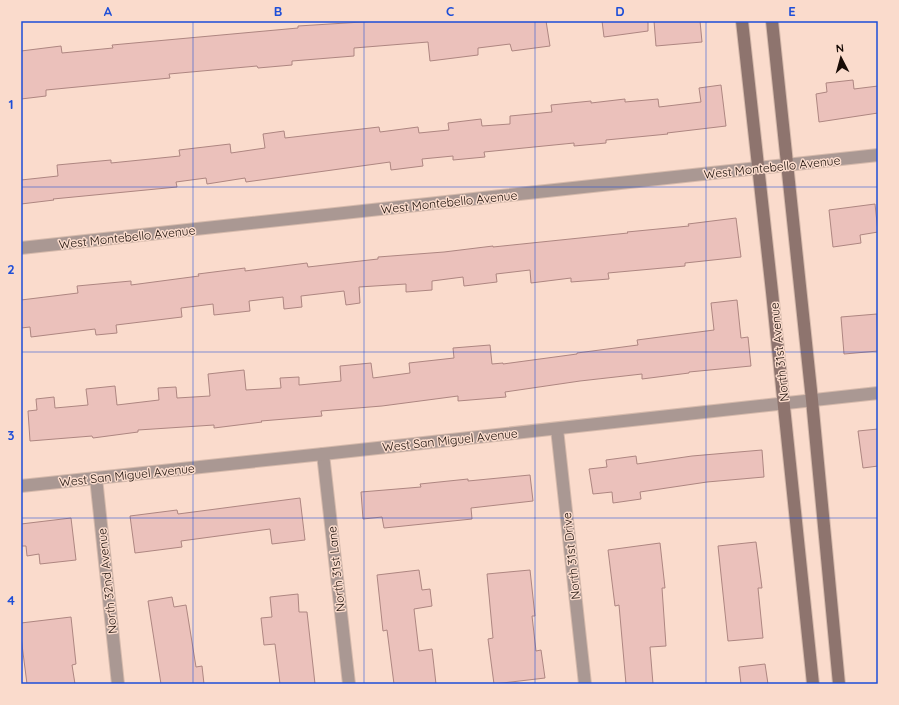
<svg xmlns="http://www.w3.org/2000/svg" width="899" height="705" font-family="Quicksand,sans-serif">
	<rect width="100%" height="100%" fill="#fadbcc"/>
	<g fill="#ebc1bb" stroke="#ae8681">
		<polygon points="378,21 546,21 550,46 512,51 510,44 478,48 478,55 430,61 428,42 354,48 354,56 292,61 292,65 258,68 257,66 169,74 170,78 46,90 46,96 21,99 21,51 61,46 62,53 113,48 112,45 298,28 298,26"/>
		<polygon points="602,21 648,21 648,31 604,37"/>
		<polygon points="654,21 700,21 702,42 656,46"/>
		<polygon points="853,80 854,89 878,86 878,113 819,122 816,94 827,92 826,83"/>
		<polygon points="721,85 726,126 667,133 668,134 606,140 606,143 574,146 574,143 484,152 485,157 453,160 453,156 422,159 423,166 391,170 390,162 246,182 245,178 207,184 206,178 176,182 177,187 53,199 54,200 21,204 21,180 58,176 57,165 111,160 111,163 180,156 179,150 230,144 231,153 265,148 263,134 284,131 285,138 379,127 380,132 418,127 419,133 449,130 448,123 481,119 482,126 510,124 510,116 552,112 551,105 591,101 591,103 625,99 625,102 658,99 659,107 701,102 699,88"/>
		<polygon points="875,204 878,232 860,235 861,243 833,247 829,210"/>
		<polygon points="736,218 741,257 685,263 685,266 608,273 609,279 571,282 571,278 531,283 530,270 496,274 497,282 464,286 463,277 432,281 432,290 406,292 406,284 359,287 360,303 346,305 344,291 301,296 302,307 284,309 283,297 249,301 250,311 214,315 213,304 181,308 182,317 116,325 117,333 96,335 95,329 31,337 30,327 21,328 21,300 78,293 77,286 131,281 131,285 199,276 198,274 245,268 245,271 307,263 308,267 378,259 378,257 444,252 493,246 493,247 628,233 627,232 689,226 688,224"/>
		<polygon points="737,300 741,338 748,337 751,366 689,372 689,373 642,379 642,374 580,381 505,392 506,397 458,401 458,396 382,406 321,411 322,416 261,421 262,422 214,428 214,425 138,430 138,432 93,438 92,436 30,441 28,411 37,410 36,399 54,397 55,408 88,405 86,389 115,386 117,405 159,400 158,388 176,387 177,398 210,396 208,374 244,370 246,390 281,388 280,378 299,377 299,385 341,381 340,366 371,363 373,378 410,373 409,363 454,358 453,348 490,345 492,364 503,363 503,364 577,354 577,353 638,345 637,340 714,330 711,303"/>
		<polygon points="877,314 878,351 844,354 841,317"/>
		<polygon points="878,429 878,466 863,468 858,431"/>
		<polygon points="762,450 764,477 707,482 640,492 641,499 613,503 612,492 593,494 589,469 607,467 606,460 636,456 637,464 692,456"/>
		<polygon points="530,475 533,501 471,508 472,519 384,528 382,517 363,519 361,492 421,487 420,484 468,479 468,481"/>
		<polygon points="300,498 305,540 272,544 270,529 181,541 182,547 135,553 130,516 177,510 178,514"/>
		<polygon points="71,518 76,560 40,564 39,554 27,556 26,546 21,546 21,524"/>
		<polygon points="756,542 762,588 758,588 763,638 728,641 718,546"/>
		<polygon points="660,543 665,588 662,588 666,646 650,647 653,684 626,684 619,605 615,606 608,550"/>
		<polygon points="419,570 422,590 430,589 432,606 414,609 419,651 432,649 436,684 394,684 387,630 383,631 377,575"/>
		<polygon points="530,570 535,616 532,616 536,651 541,650 545,678 494,684 488,639 493,638 487,574"/>
		<polygon points="298,594 299,612 307,612 315,684 280,684 275,644 264,645 261,618 272,617 270,597"/>
		<polygon points="172,597 174,607 186,605 196,667 202,666 204,684 161,684 148,601"/>
		<polygon points="71,617 76,664 72,665 75,684 27,684 21,637 21,623"/>
		<polygon points="765,664 768,684 741,684 739,667"/>
	</g>
	<g fill="none" stroke-linecap="round" stroke-linejoin="round">
		<defs>
			<g id="street">
				<polyline points="21,248 878,155"/>
				<polyline points="557,429 585,684"/>
				<polyline points="323,454 349,684"/>
				<polyline points="96,478 118,684"/>
				<polyline points="21,486 323,454 878,393"/>
			</g>
			<g id="secondary">
				<polyline points="742,21 772,292 813,684"/>
				<polyline points="772,21 812,400 839,684"/>
			</g>
		</defs>
		<use href="#street" stroke="#d6baac" stroke-width="14"/>
		<use href="#secondary" stroke="#d6baac" stroke-width="14"/>
		<use href="#street" stroke="#aa9893" stroke-width="12"/>
		<use href="#secondary" stroke="#8e746e" stroke-width="12"/>
	</g>
	<path fill="none" stroke="#1d4ed8" stroke-width="1" stroke-opacity="0.55" d="M193,21V684M364,21V684M535,21V684M706,21V684M21,187H878M21,352H878M21,518H878"/>
	<g text-anchor="middle" dominant-baseline="central" stroke-width="3" stroke-linejoin="round" paint-order="stroke">
		<g font-size="12" fill="#180c06" stroke="#fadbcc">
			<text transform="translate(772 167) rotate(-6)">West Montebello Avenue</text>
			<text transform="translate(449 202) rotate(-6)">West Montebello Avenue</text>
			<text transform="translate(127 237) rotate(-6)">West Montebello Avenue</text>
			<text transform="translate(779 352) rotate(-96)">North 31st Avenue</text>
			<text transform="translate(450 440) rotate(-6)">West San Miguel Avenue</text>
			<text transform="translate(127 475) rotate(-6)">West San Miguel Avenue</text>
			<text transform="translate(571 556) rotate(-96)">North 31st Drive</text>
			<text transform="translate(336 569) rotate(-96)">North 31st Lane</text>
			<text transform="translate(107 581) rotate(-96)">North 32nd Avenue</text>
		</g>
	</g>
	<rect width="899" height="705" fill="none" stroke="#fadbcc" stroke-width="44"/>
	<g transform="translate(841 58) rotate(354)" stroke="#fadbcc" stroke-width="3" paint-order="stroke">
	<path d="M0-3L7 15L0 10L-7 15Z" fill="#180c06"/>
	<text y="-6" font-size="11" font-weight="bold" text-anchor="middle" fill="#180c06">N</text>
	</g>
	<rect x="22" y="22" width="855" height="661" fill="none" stroke="#1d4ed8" stroke-width="1.5"/>
	<g font-size="13" text-anchor="middle" font-weight="bold" fill="#1d4ed8">
		<text x="108" y="16">A</text>
		<text x="278" y="16">B</text>
		<text x="450" y="16">C</text>
		<text x="620" y="16">D</text>
		<text x="792" y="16">E</text>
		<text x="11" y="109">1</text>
		<text x="11" y="274">2</text>
		<text x="11" y="440">3</text>
		<text x="11" y="605">4</text>
	</g>
</svg>
